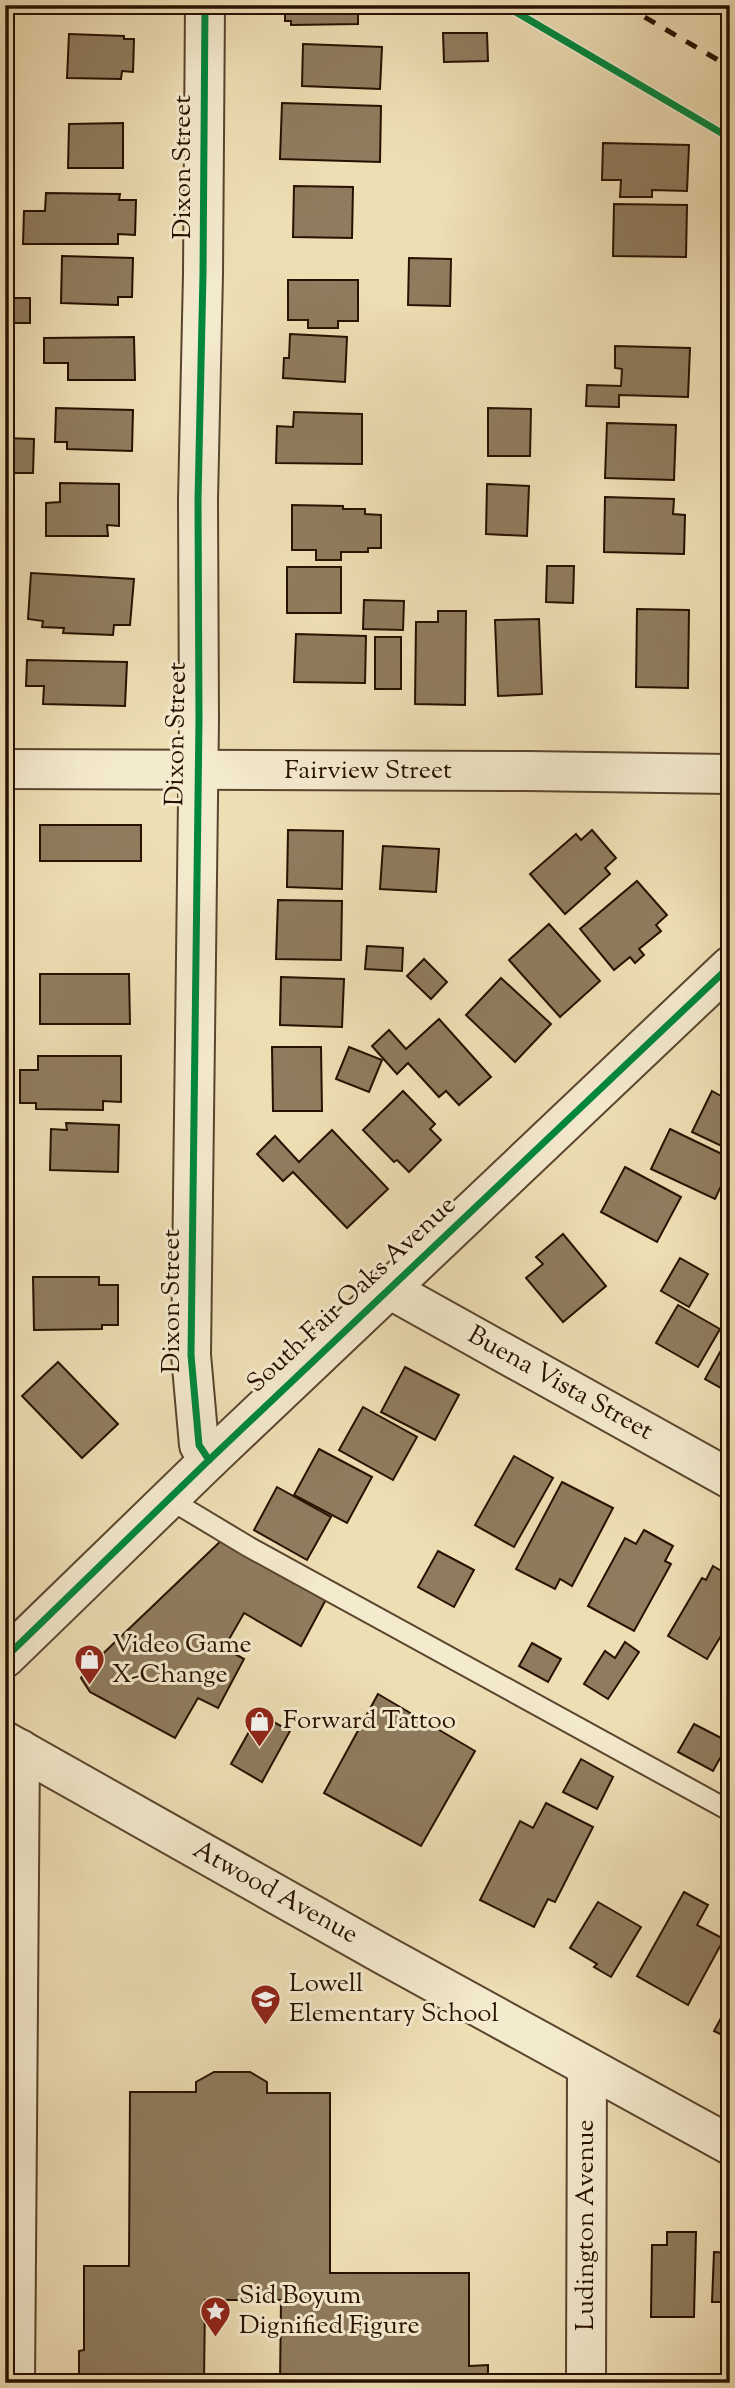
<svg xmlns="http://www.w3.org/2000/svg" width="735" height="2388" font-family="'Sorts Mill Goudy',serif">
	<rect width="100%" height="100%" fill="#eedeb4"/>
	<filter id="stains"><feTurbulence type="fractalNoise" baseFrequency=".00286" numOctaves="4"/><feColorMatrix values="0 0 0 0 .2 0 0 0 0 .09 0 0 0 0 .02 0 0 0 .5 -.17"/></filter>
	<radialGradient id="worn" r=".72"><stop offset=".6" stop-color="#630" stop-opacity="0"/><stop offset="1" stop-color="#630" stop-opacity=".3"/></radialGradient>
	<g fill="#8f7c5e" stroke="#281100" stroke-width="2">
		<polygon points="285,5 370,5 370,14 358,14 358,24 291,25 291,21 285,21"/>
		<polygon points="443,33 487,33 488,61 444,62"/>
		<polygon points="69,34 124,36 124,39 134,39 133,72 122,71 121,79 67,78"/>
		<polygon points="303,44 382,47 380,89 302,86"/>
		<polygon points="282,103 381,106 380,162 280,159"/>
		<polygon points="123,123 123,168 68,168 69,124"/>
		<polygon points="603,143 689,145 687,191 652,190 652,197 620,197 621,180 602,180"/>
		<polygon points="294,186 353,187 352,238 293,237"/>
		<polygon points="46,193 120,194 119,200 136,200 135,235 118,234 118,244 23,244 24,211 45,211"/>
		<polygon points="614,204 687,205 686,257 613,256"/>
		<polygon points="62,256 133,258 132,297 118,297 118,305 61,303"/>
		<polygon points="409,258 451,259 450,306 408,305"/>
		<polygon points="288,280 358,280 358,321 338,321 338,328 308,328 308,320 288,320"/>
		<rect x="5" y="298" width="25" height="25"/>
		<polygon points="290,334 347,337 345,382 283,378 284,358 289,358"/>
		<polygon points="134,337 135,380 68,380 68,363 44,363 44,338"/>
		<polygon points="615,346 690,348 688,397 619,395 619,407 586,406 587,385 621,386 622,369 615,368"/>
		<polygon points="56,408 133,410 132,451 67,449 67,442 55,442"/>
		<polygon points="488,408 531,409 530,456 488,456"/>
		<polygon points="294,412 362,414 362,464 276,463 277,426 293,427"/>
		<polygon points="607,423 676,425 674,480 605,478"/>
		<polygon points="5,438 34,439 33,473 5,473"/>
		<polygon points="60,483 119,484 119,526 107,525 108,536 46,536 46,503 60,502"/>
		<polygon points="487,484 529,486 527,536 486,534"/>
		<polygon points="605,497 674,499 673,514 685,515 684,554 604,552"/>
		<polygon points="292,505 343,506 343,509 365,509 365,514 381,515 381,548 368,548 368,552 341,552 341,560 316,560 316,550 292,550"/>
		<polygon points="547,566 574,566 573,603 546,602"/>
		<rect x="287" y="567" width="54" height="46"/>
		<polygon points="31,573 134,579 130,625 114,625 113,635 63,633 64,628 42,627 43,621 28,619"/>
		<polygon points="364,600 404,601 403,630 363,629"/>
		<polygon points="637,609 689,610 688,688 636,687"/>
		<polygon points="438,611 466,611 465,705 415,704 416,622 438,622"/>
		<polygon points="539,619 542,694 498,696 495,620"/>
		<polygon points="296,634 366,636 365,683 294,682"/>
		<rect x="375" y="637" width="26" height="52"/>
		<polygon points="27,660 127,662 125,706 43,704 44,686 26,686"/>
		<rect x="40" y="825" width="101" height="36"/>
		<polygon points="288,830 343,831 342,889 287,887"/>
		<polygon points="592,830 616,858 605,868 610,874 565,914 530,874 576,834 581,840"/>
		<polygon points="383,846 439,849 436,892 380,889"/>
		<polygon points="637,881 667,915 656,925 661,931 639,949 644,955 635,963 630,957 614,970 580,929"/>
		<polygon points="278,900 342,901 341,960 276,959"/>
		<polygon points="549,924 600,981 560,1017 509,960"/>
		<polygon points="367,946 403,948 402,971 365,969"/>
		<polygon points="424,959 447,982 431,999 407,976"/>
		<polygon points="40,974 129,974 130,1024 40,1024"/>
		<polygon points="281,977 344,979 342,1027 280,1025"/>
		<polygon points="501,978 551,1024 515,1062 466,1015"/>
		<polygon points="439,1019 491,1077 459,1105 446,1091 439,1097 408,1063 397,1074 372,1046 389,1030 406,1049"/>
		<polygon points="272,1047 321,1047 322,1111 273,1111"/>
		<polygon points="349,1047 382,1060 369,1092 336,1079"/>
		<polygon points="38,1056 121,1056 121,1102 103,1101 103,1110 36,1109 36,1103 20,1103 20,1070 38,1070"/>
		<polygon points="403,1091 435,1124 430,1129 441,1140 409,1172 397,1160 394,1162 363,1130"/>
		<polygon points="712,1091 730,1101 730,1150 692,1132"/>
		<polygon points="66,1123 119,1125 118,1172 50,1170 51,1129 67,1130"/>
		<polygon points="670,1129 730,1158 730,1167 715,1199 651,1169"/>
		<polygon points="332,1130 388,1189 347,1228 293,1172 283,1181 257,1154 275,1136 299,1162"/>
		<polygon points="5,1160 12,1160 13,1192 5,1193"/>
		<polygon points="625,1167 681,1197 657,1242 601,1212"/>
		<polygon points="563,1234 606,1286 563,1322 526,1278 543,1264 536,1257"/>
		<polygon points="680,1258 708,1274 689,1307 661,1291"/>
		<polygon points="33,1277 99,1277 99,1285 118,1285 118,1325 102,1325 102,1329 34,1330"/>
		<polygon points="678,1305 720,1329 698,1367 656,1343"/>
		<polygon points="730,1334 730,1393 705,1379"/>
		<polygon points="58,1362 118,1424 82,1458 22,1396"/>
		<polygon points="405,1367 459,1395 435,1440 381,1412"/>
		<polygon points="363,1407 417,1437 393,1480 339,1450"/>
		<polygon points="319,1449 372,1477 347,1523 294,1495"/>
		<polygon points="514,1456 553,1478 514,1547 475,1525"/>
		<polygon points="562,1482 613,1508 572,1586 560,1579 555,1589 516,1569"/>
		<polygon points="277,1487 331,1517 307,1560 254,1530"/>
		<polygon points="644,1530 673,1546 665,1561 671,1564 634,1631 588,1606 625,1538 636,1544"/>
		<polygon points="226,1536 330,1592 301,1646 244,1613 224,1648 244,1659 218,1708 198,1698 175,1738 90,1692 81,1678 88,1668"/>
		<polygon points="438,1551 474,1570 454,1607 418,1587"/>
		<polygon points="713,1566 730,1576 730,1621 707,1659 668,1636 702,1578 706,1580"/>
		<polygon points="625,1642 639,1652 608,1699 584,1684 605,1651 615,1658"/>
		<polygon points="532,1643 561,1659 548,1682 519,1666"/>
		<polygon points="378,1694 475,1751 421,1846 324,1793"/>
		<polygon points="259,1714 290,1731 262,1782 231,1764"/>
		<polygon points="694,1724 729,1742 713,1771 678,1752"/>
		<polygon points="581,1759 613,1777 597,1809 563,1792"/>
		<polygon points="546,1803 593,1827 555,1902 548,1899 534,1927 480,1900 520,1821 533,1828"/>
		<polygon points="684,1892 708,1905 697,1925 724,1939 688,2005 637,1976"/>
		<polygon points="598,1902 641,1927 611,1977 594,1967 597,1964 570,1948"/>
		<polygon points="730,1990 730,2039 714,2031 729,2003 724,2001"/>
		<polygon points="214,2072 250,2072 267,2082 267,2093 330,2093 330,2273 469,2273 469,2366 488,2365 488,2383 280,2383 281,2300 205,2300 204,2383 79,2383 79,2351 84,2350 84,2266 129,2266 130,2092 196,2092 196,2082"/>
		<polygon points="667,2232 696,2232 694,2317 651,2317 652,2245 667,2245"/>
		<polygon points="714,2252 730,2253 730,2302 712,2302"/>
		<rect x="672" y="2379" width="42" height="4"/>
	</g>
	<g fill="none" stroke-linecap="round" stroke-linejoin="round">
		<defs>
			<polyline id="service" points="169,1499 249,1547 730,1811"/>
			<g id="minor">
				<polyline points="205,5 203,274 198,500 199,720 191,1355 199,1445 209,1460"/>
				<polyline points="5,769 527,771 730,774"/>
				<polyline points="389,1289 730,1479"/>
				<polyline points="15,2383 20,1749"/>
				<polyline points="586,2383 587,2067"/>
			</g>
			<g id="tertiary">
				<polyline points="5,1658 209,1460 730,966"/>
				<polyline points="5,1741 384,1955 730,2145"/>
			</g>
		</defs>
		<use href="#service" stroke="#5a442d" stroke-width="23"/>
		<use href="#minor" stroke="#5a442d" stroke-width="42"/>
		<use href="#tertiary" stroke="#5a442d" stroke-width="42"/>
		<use href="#service" stroke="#f4eace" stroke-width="19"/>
		<use href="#minor" stroke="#f4eace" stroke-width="38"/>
		<use href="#tertiary" stroke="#f4eace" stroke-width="38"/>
		<polyline stroke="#281100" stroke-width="5" stroke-dasharray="12 12" stroke-linecap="butt" points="624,5 730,67"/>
		<defs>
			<g id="cycleway">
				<polyline points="205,5 203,274 198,500 199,720 191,1355 199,1445 209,1460"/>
				<polyline points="504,5 730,138"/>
				<polyline points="5,1658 209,1460 730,966"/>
			</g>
		</defs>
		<use href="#cycleway" stroke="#f4eace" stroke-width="11"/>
		<use href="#cycleway" stroke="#00873e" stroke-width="7"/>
	</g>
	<defs>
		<symbol id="shop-pin" viewBox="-11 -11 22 30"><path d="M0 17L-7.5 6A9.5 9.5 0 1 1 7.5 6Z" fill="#8f2418" stroke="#f4eace"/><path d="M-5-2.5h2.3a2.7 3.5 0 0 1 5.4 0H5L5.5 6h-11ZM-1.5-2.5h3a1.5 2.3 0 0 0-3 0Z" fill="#fff"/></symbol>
		<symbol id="school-pin" viewBox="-11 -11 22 30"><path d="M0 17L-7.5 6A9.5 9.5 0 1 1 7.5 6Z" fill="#8f2418" stroke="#f4eace"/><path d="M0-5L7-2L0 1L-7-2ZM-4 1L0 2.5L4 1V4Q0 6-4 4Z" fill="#fff"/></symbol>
		<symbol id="sight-pin" viewBox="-11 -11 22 30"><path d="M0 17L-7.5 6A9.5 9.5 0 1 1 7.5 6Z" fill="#8f2418" stroke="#f4eace"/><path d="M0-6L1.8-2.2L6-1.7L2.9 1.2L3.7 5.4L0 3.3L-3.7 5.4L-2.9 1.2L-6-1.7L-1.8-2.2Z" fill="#fff"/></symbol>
	</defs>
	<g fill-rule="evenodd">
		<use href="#shop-pin" x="72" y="1642" width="35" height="47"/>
		<use href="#shop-pin" x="242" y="1704" width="35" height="47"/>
		<use href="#school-pin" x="248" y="1982" width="35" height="47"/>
		<use href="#sight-pin" x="198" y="2294" width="35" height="47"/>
	</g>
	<g text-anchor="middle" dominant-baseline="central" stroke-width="6" stroke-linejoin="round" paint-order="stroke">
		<g font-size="26" fill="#281100" stroke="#f4eace">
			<text transform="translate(183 167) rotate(-90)">Dixon Street</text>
			<text transform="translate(177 734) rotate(-89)">Dixon Street</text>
			<text x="368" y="771">Fairview Street</text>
			<text transform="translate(352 1295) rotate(-43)">South Fair Oaks Avenue</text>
			<text transform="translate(172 1301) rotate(-90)">Dixon Street</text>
			<text transform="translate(560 1384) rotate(29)">Buena Vista Street</text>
			<text transform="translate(275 1893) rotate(29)">Atwood Avenue</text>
			<text transform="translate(586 2225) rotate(-90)">Ludington Avenue</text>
		</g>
		<g font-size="26" fill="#281100" stroke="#f4eace" text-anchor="start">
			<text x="112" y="1645">Video Game<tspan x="112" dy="30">X-Change</tspan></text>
			<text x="283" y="1721">Forward Tattoo</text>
			<text x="289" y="1984">Lowell<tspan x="289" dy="30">Elementary School</tspan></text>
			<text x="239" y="2296">Sid Boyum<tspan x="239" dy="30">Dignified Figure</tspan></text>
		</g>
	</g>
	<rect width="735" height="2388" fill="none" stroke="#eedeb4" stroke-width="28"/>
	<rect x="7" y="7" width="721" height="2374" fill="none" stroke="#281100" stroke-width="3.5"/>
	<rect x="14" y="14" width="707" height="2360" fill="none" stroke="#281100" stroke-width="2"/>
	<rect width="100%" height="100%" filter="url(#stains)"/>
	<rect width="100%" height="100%" fill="url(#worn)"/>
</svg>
